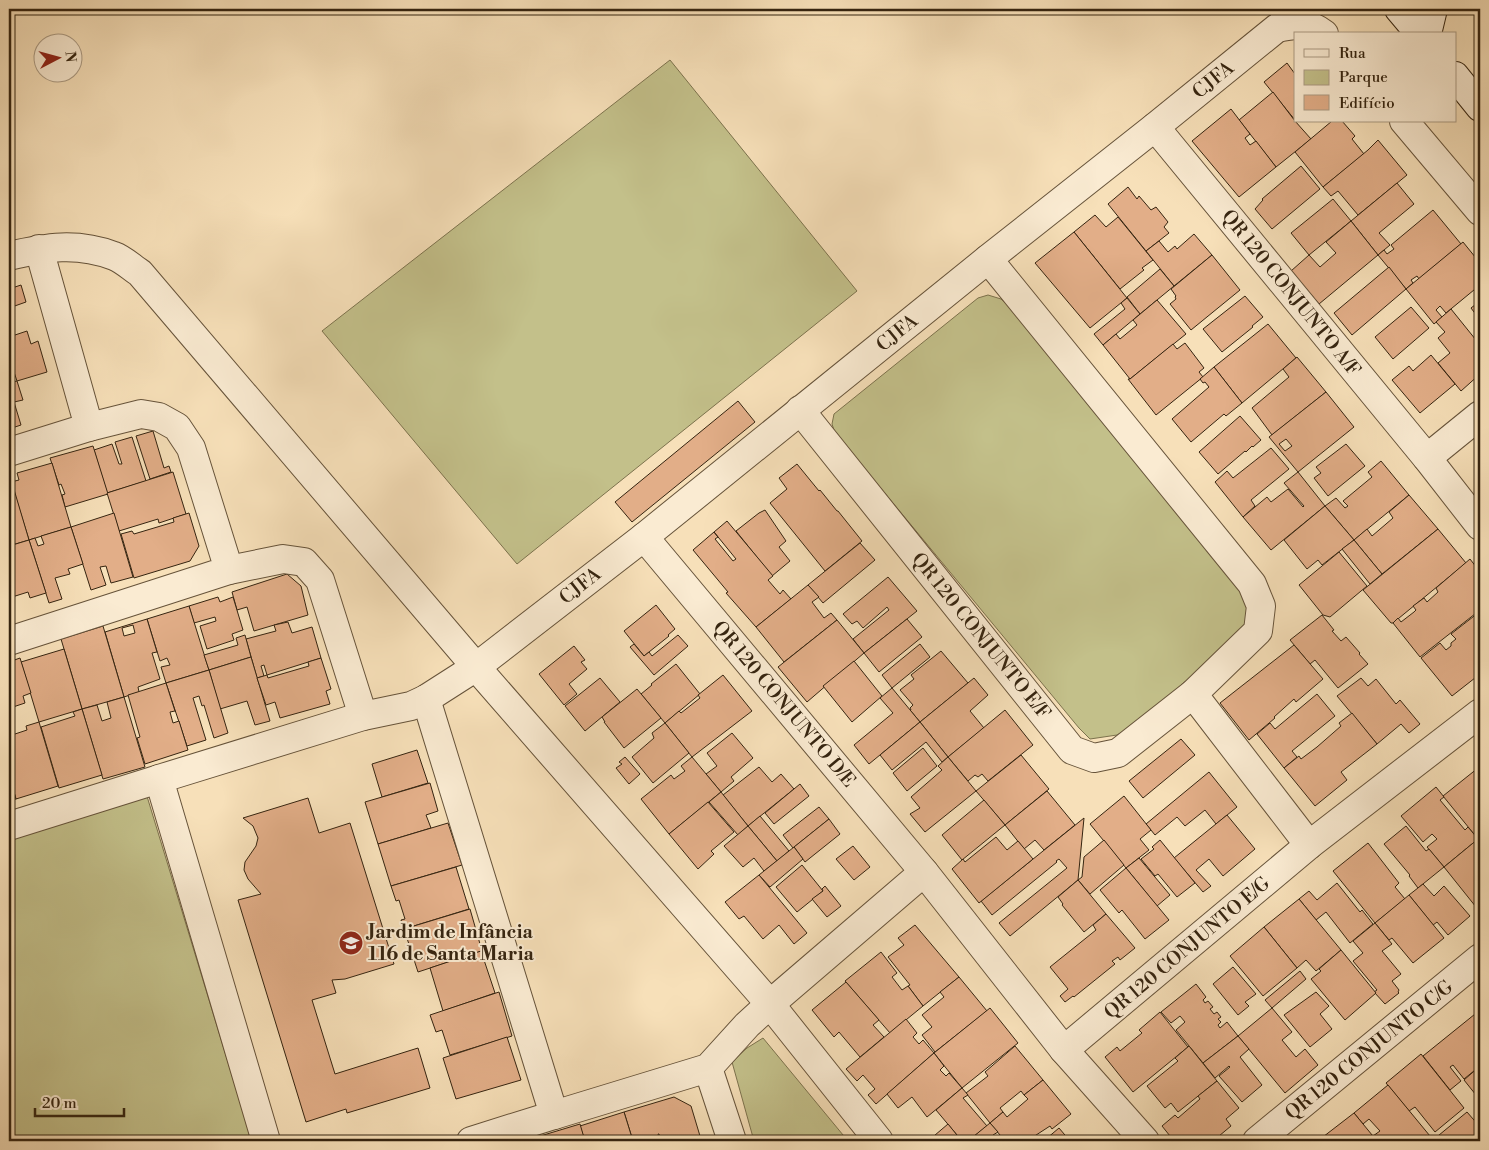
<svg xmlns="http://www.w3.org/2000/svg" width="1489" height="1150" font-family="'Libre Bodoni',serif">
	<rect width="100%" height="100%" fill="#f7e0b9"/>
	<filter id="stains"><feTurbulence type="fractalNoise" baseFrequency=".004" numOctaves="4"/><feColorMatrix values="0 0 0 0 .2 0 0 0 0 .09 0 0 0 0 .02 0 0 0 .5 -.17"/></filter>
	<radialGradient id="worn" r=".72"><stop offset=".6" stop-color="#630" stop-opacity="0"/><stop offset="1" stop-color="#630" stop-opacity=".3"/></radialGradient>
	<g fill="#c3c08a" stroke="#7c724d">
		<polygon points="670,60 857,291 517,564 322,331"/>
		<polygon points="988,295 1001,299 1010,307 1252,602 1246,630 1135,725 1117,735 1090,739 1079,728 835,433 832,424 834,414 978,298"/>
		<polygon points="146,793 252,1141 9,1141 9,835"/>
		<polygon points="763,1038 848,1141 754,1141 732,1062 747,1048"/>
	</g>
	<g fill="#e2ae88" stroke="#352410" fill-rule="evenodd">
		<polygon points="1287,63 1295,74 1295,120 1264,82"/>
		<polygon points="1273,92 1295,121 1311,139 1276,167 1239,120"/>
		<polygon points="1231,109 1250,134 1245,138 1250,145 1256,141 1276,167 1239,197 1192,141"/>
		<polygon points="1332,121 1342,121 1355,136 1352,139 1364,154 1323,187 1295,152"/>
		<polygon points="1378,140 1407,175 1358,215 1338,191 1331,196 1323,187 1368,150"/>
		<polygon points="1301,166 1320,189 1272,229 1255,209 1263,200 1262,199"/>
		<polygon points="1397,183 1414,204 1379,233 1390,245 1378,255 1351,221"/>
		<polygon points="1128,187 1137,199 1139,196 1151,210 1156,207 1168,222 1164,227 1169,233 1146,251 1108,204"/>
		<polygon points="1333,199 1351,221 1309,255 1291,233"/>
		<polygon points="1433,210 1461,244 1419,279 1417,276 1411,280 1413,283 1406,289 1378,255 1384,250 1387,254 1394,249 1391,245"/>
		<polygon points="1095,215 1106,227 1118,217 1153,260 1142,268 1144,270 1120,289 1074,232"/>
		<polygon points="1351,221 1378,255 1319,304 1291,271 1309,255 1320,267 1336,253 1326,242"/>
		<polygon points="1074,232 1127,298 1090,328 1035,263"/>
		<polygon points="1194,234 1212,255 1174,286 1146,251 1159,241 1168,252 1175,246 1177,249"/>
		<polygon points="1463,242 1480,263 1480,285 1446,313 1440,306 1436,310 1442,317 1434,324 1406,289"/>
		<polygon points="1212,255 1240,290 1191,330 1170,304 1176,299 1175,297 1176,296 1171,289"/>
		<polygon points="1389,267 1406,289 1352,335 1334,313"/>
		<polygon points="1160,269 1174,286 1140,314 1127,297"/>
		<polygon points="21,285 26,302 9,308 9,289"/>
		<polygon points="1245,296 1263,317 1252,326 1253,327 1222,352 1203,329"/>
		<polygon points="1127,298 1140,314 1103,345 1094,334 1125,309 1121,303"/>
		<polygon points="1157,300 1186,334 1130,379 1103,345 1116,334 1120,339 1137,325 1133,320"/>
		<polygon points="1480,301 1480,320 1471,308"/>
		<polygon points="1411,307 1429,328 1393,359 1375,337"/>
		<polygon points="1451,309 1480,345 1480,374 1461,391 1438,363 1450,353 1438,338 1445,332 1436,322"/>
		<polygon points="1268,324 1296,358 1242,403 1214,367"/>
		<polygon points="27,331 31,344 38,341 47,372 17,381 11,363 9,363 9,337"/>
		<polygon points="1185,343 1204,368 1199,372 1203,377 1156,415 1128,379 1130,379 1173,344 1177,349"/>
		<polygon points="1431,355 1455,384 1420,413 1392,380 1409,366 1413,371"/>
		<polygon points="1297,357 1326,392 1272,435 1252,408 1289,377 1283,369"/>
		<polygon points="1214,367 1242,403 1226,416 1224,414 1191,442 1172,419 1209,387 1205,382 1203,383 1200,379"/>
		<polygon points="17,381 23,400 14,402 21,425 9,429 9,383"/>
		<path d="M1326,392L1354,427L1298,472L1269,437ZM1286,439L1292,446L1285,451L1279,444Z"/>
		<polygon points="738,401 755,422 632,522 615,502"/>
		<polygon points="1240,416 1261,440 1253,447 1252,446 1246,452 1245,451 1218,474 1199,452"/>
		<polygon points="153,431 164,468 169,466 171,472 150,479 136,436"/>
		<polygon points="132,437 146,481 107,493 94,450 112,444 119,464 122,464 115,442"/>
		<polygon points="1346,444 1365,466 1328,496 1314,478 1321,473 1316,467"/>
		<polygon points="93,446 108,494 65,507 62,495 65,494 61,484 59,485 50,458"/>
		<polygon points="1271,448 1289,469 1251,500 1255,506 1243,517 1215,482 1227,471 1233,478"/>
		<polygon points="1381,461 1409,495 1354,540 1325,506 1336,498 1345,508 1348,506 1343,501 1372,477 1368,472"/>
		<polygon points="52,463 71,527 29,540 11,482 19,480 17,473"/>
		<polygon points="797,464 819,491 820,490 837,511 838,511 862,541 825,571 770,503 787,489 779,478"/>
		<polygon points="173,472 186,514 159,523 158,519 119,531 107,493"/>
		<polygon points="1298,472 1325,506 1271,550 1243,517 1267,497 1271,502 1288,489 1303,507 1304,506 1284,483"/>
		<polygon points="9,476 10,476 29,540 9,546"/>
		<polygon points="1409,495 1438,529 1382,574 1354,540 1367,529 1372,536 1393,518 1389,512"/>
		<polygon points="1325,506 1354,540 1322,565 1318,560 1307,569 1284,540"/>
		<polygon points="765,510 786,541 779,547 790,561 772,576 736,531 759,513"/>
		<polygon points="114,513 133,577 111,583 106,566 100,567 106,585 91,590 71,527"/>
		<polygon points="189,513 199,546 190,561 134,578 121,534 132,531 134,534 174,522 173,518"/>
		<polygon points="727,521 773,576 768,580 780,594 783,590 791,599 756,627 726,593 728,592 693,550 714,532 718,537 715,539 733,561 736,559 714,532"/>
		<polygon points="71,527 83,564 68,569 70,574 55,578 62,599 49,603 29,540 35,538 38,546 44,544 41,536"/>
		<polygon points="1438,529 1466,563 1393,623 1391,623 1363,590"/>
		<polygon points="29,540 46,593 30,598 28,592 9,598 9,546"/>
		<polygon points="1354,540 1382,574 1370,584 1342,549"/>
		<polygon points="860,543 875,560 823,603 808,585"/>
		<polygon points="1339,552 1367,586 1330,617 1323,615 1299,585"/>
		<polygon points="1470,559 1480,572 1480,610 1420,657 1393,623 1398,618 1401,622 1414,612 1416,610 1413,606 1424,598 1427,602 1438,592 1436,588"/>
		<polygon points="287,574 301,586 308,615 254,631 247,607 237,610 232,592"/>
		<polygon points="888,577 917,611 864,653 853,639 889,610 887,607 863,628 857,621 852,624 843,614"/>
		<polygon points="808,585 819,597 812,602 824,618 831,613 837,620 784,662 756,627"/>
		<polygon points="218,597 220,602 233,597 243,630 232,634 234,640 207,649 200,626 216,621 215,617 194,623 189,606"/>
		<polygon points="656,605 675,629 668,635 669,636 644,656 624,631"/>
		<polygon points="189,606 209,670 166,683 161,667 170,665 167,658 160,661 147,619"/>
		<polygon points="1478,613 1480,616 1480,674 1452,696 1421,658 1440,643 1446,650 1451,646 1451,643 1456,639 1451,634"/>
		<polygon points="1322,615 1334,630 1332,631 1341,641 1346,637 1360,653 1359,654 1368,664 1338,688 1315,660 1310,664 1290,640"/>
		<path d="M147,619L157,652L152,653L160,679L138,687L139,692L124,697L105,632ZM133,625L135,633L124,636L122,628Z"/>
		<polygon points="907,619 922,637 879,672 864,653"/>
		<polygon points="837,620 864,653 807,702 778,667"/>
		<polygon points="288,622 292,633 312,627 321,658 267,675 264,665 261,666 264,676 257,678 246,639 276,631 274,625"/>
		<polygon points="103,626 124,697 82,709 61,639"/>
		<polygon points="245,635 251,657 209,670 204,655 238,645 236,638"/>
		<polygon points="678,635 688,646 654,675 630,647 634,644 644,656 649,652 652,656"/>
		<polygon points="920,644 930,657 892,688 882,675"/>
		<polygon points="1294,645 1323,679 1296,702 1294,699 1274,717 1275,718 1249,740 1220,703"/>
		<polygon points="574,646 585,660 581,662 587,669 569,684 577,694 564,705 539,674"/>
		<polygon points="64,649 82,709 39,722 21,662"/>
		<polygon points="941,651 968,683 920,722 910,710 911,710 910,708 913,705 900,690 914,679 911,675"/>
		<polygon points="251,657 270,721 255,725 247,701 220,709 209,670"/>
		<polygon points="20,658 31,693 23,696 25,703 10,708 12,715 9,716 9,662"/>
		<polygon points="321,658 331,689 326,691 330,704 280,718 275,702 266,705 257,678 267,675 268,678 309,666 308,662"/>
		<polygon points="854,661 882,696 852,722 823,686"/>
		<polygon points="676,664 700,694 665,723 641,694 652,685 651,684"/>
		<polygon points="209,670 228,733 214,738 204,705 202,706 199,696 193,698 206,740 187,746 166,683"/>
		<polygon points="723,675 752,711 692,757 665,723 679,711 681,713 700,698 698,695"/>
		<polygon points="600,678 620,702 585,731 565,706"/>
		<polygon points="974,678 988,695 970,711 984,728 948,757 920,722"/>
		<polygon points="1361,678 1368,686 1376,679 1396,704 1400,700 1420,724 1409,733 1401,724 1377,744 1337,696"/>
		<polygon points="166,683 175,711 170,712 173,723 179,721 188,750 145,764 137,738 140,737 128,695"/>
		<polygon points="892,688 920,722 869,764 854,745 893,713 880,698"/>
		<polygon points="637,689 661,718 624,748 604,722 605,722 602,717"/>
		<polygon points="1317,694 1335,716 1292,751 1297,757 1284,768 1257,734 1270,723 1275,729"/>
		<polygon points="124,697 145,767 103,779 82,709 97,705 102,721 111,718 107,702"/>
		<polygon points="82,709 102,775 59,788 41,727 75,716 73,712"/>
		<polygon points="1005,710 1033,745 988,781 982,774 978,777 975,775 968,781 948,757"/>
		<polygon points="1352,713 1377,744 1341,772 1347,780 1315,806 1284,768 1299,756 1301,759 1317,747 1341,726 1339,723"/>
		<polygon points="39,722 58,786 16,799 9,775 9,756 12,755 10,751 9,751 9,731 11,731 12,735 27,730 26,726"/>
		<polygon points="920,722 948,757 942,762 926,742 892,770 880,755"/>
		<polygon points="665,723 689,753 653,783 632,757 654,738 652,733"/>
		<polygon points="732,733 753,758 731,777 734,781 721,792 706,774 717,766 707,753"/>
		<polygon points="1181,739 1195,755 1143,798 1129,781"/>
		<polygon points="923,748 937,766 907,791 893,773"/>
		<polygon points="417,750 428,783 382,797 372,764"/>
		<polygon points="1021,755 1049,789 1005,825 976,791"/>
		<polygon points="625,757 640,774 629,784 616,768 622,764 619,762"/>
		<polygon points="692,757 721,792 669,834 641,799 671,775 674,779 685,771 681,766"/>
		<polygon points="948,757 976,791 925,832 910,814 920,808 911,797 942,770 938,766"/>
		<polygon points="759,767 772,782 781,774 794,789 748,826 723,795"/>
		<polygon points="1478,768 1480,771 1480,837 1478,839 1443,796"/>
		<polygon points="1209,772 1237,807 1216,824 1205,810 1185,826 1177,817 1155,835 1146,824"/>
		<polygon points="9,775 16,799 9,801"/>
		<polygon points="430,783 438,811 426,815 431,828 378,844 365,802"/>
		<polygon points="800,784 809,796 774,824 765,813"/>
		<polygon points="1436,787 1444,797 1440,800 1465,830 1468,827 1478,839 1444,867 1427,847 1437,839 1432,834 1423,842 1401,816"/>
		<polygon points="1047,791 1075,825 1044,850 1035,840 1024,849 1005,825"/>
		<polygon points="721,792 748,826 738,835 709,802"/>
		<polygon points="1124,796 1151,830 1140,839 1149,850 1126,868 1090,824"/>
		<polygon points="308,798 319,833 350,823 394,964 345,979 332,980 336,993 312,1000 335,1074 418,1048 430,1088 347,1113 346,1109 306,1122 238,900 261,894 248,879 244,870 245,862 256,846 258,838 253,826 243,818"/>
		<polygon points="984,800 1005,825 962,860 942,835"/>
		<polygon points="708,802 734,832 711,851 714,854 698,869 669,834"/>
		<polygon points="819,807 829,819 793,848 783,835"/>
		<polygon points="1227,815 1255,849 1223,876 1209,859 1196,870 1211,886 1203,892 1174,858"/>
		<polygon points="760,816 789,851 777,861 748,826"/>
		<polygon points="1084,818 1078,880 1010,936 999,923 1067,868 1059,859 1056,861 1057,862 992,915 981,901"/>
		<polygon points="829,819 840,834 805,862 794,847"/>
		<polygon points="448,823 462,865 391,886 378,844"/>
		<polygon points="748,826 777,861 764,871 754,858 743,867 724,846"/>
		<polygon points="1406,826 1426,851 1429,849 1444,867 1418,888 1409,876 1410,875 1384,844"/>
		<polygon points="996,837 1007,850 1018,841 1033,859 979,903 952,869 963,859 965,862"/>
		<polygon points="1478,839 1480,842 1480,905 1476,907 1444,867"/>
		<polygon points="1104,840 1124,865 1090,894 1078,880 1082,877 1084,857"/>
		<polygon points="1160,840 1195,883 1177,897 1158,874 1155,876 1141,859 1154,849 1152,847"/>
		<polygon points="1368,843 1399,883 1395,887 1405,899 1375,923 1333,871"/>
		<polygon points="853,846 870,867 854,880 836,859"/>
		<polygon points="794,847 803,859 770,887 759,875"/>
		<polygon points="1139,858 1170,895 1157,906 1126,868"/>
		<polygon points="802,865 823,891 797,912 776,887"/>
		<polygon points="456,867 469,909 404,929 401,920 405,919 399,900 396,901 391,886"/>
		<polygon points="1126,868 1169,920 1145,939 1122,910 1119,913 1100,890"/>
		<polygon points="759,875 807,933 794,944 779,925 763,939 744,916 739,919 725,902"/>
		<polygon points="1078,880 1106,914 1084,932 1062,905 1063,904 1058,897"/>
		<polygon points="1337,883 1360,912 1362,910 1373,924 1350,943 1326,912 1316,920 1299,899 1309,891 1317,900"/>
		<polygon points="1423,884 1434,896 1444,886 1470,916 1448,935 1437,922 1433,925 1409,895"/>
		<polygon points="825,886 841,906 827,917 812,899 823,891 822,889"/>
		<polygon points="1409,895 1444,938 1413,963 1392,938 1389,940 1375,923"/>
		<polygon points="1299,899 1341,950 1316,971 1306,960 1297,968 1264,927"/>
		<polygon points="470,909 482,951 418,972 404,929"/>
		<polygon points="1106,914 1135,948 1120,960 1118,957 1112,961 1115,964 1074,997 1073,996 1065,1002 1060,996 1068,989 1050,967 1096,930 1093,925"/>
		<polygon points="1375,923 1392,944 1382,951 1401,974 1392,981 1399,990 1398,992 1399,993 1385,1004 1374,992 1377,990 1353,961 1363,953 1353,941"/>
		<polygon points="915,925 959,977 923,1006 908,986 910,985 888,957 904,945 898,938"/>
		<polygon points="1264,927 1297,968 1263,996 1230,956"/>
		<polygon points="1341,950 1376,993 1345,1020 1311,979 1321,971 1319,969"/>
		<polygon points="481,951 495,993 443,1011 430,968"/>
		<polygon points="881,952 897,973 892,977 902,990 908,986 923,1006 890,1033 845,981"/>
		<polygon points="1233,967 1256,994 1245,1002 1249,1006 1238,1015 1213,984"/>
		<polygon points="1300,971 1306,979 1272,1008 1265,1000"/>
		<polygon points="959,977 987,1011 935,1052 922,1035 932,1027 922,1015 944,997 940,992"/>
		<polygon points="846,982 879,1020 873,1025 884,1037 860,1057 839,1032 834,1037 812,1010"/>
		<polygon points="1196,984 1206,997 1203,1000 1205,1003 1208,1001 1213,1007 1210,1009 1214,1014 1217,1012 1221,1017 1218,1019 1221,1022 1218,1025 1220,1028 1227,1022 1238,1036 1203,1063 1176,1030 1185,1022 1180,1016 1171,1023 1161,1012"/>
		<polygon points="499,992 512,1036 450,1055 442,1030 436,1032 430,1015"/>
		<polygon points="1316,992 1329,1006 1320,1014 1332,1029 1310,1047 1284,1015"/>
		<polygon points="990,1008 1018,1043 962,1088 934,1053"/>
		<polygon points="1272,1008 1292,1032 1282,1040 1296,1057 1305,1049 1318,1065 1285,1093 1238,1036"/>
		<polygon points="1480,1010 1480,1066 1464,1079 1453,1065 1450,1067 1461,1081 1450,1090 1423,1056"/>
		<polygon points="1160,1012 1188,1047 1133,1092 1105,1057 1117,1047 1120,1051 1142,1033 1139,1030"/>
		<polygon points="906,1019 917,1033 913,1037 919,1044 923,1040 934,1053 876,1104 868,1095 875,1089 863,1075 857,1081 846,1069"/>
		<polygon points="1238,1036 1249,1049 1240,1057 1262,1085 1242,1102 1219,1076 1230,1067 1229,1066 1215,1078 1203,1063"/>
		<polygon points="507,1037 521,1080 456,1099 443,1058"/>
		<polygon points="1015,1046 1043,1080 1024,1095 1021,1091 1000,1108 1003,1112 990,1123 966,1093 988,1076 985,1072"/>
		<polygon points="1189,1046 1217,1081 1178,1112 1171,1103 1165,1108 1147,1086 1178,1061 1175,1058"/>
		<polygon points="934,1053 944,1066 940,1070 946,1076 949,1073 962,1088 927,1117 912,1097 898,1108 887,1094"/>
		<polygon points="1421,1054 1464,1108 1435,1132 1415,1107 1409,1111 1386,1083"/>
		<polygon points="1480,1066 1480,1100 1464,1080"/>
		<polygon points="1043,1080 1071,1114 1052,1129 1050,1126 1030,1139 1032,1141 1005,1141 990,1123 1003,1112 1007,1117 1028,1099 1024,1095"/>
		<polygon points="1217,1081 1239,1108 1226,1119 1231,1126 1213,1141 1174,1141 1162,1126 1175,1115 1178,1118 1200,1099 1198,1096"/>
		<polygon points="1388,1085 1430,1136 1424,1141 1377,1141 1373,1136 1380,1131 1369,1119 1363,1124 1354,1113"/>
		<polygon points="962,1088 968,1095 963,1098 987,1126 968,1141 962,1141 936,1110"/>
		<polygon points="674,1097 691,1106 700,1136 683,1141 662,1141 659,1134 658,1134 660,1141 633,1141 624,1112"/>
		<polygon points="624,1112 633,1141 585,1141 580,1126"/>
		<polygon points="1467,1112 1480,1127 1480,1140 1434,1141 1433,1140"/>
		<polygon points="1354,1113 1377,1141 1321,1141 1319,1140"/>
		<polygon points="990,1123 998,1132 993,1135 999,1141 968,1141"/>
		<polygon points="580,1124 585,1141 539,1141 537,1137"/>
		<polygon points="948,1124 961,1140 928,1141"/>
		<polygon points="1059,1128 1070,1141 1037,1141 1044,1136 1046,1139"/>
	</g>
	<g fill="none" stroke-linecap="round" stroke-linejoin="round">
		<defs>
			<g id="street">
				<polyline points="1404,121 1480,211"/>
				<polyline points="1155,127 1427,458 1480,526"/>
				<path d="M9,256C46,247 77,242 114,256C123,259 132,268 140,273L476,667L770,1004L879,1141"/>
				<polyline points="800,410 1072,750 1094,758 1118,753 1193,694 1258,631 1261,606 1252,584 988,259"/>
				<polyline points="9,452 89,427 39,249"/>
				<polyline points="1427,458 1480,415"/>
				<polyline points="644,537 924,872 1064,1050 1145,1141"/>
				<polyline points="229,570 283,559 304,562 320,580 363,716"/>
				<polyline points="9,641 229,570 191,448 177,427 159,417 141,414 89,427"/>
				<polyline points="1193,694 1309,845"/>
				<polyline points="426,699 554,1115 471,1141"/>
				<polyline points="9,826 159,779"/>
				<polyline points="1064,1050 1309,845 1480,713"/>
				<polyline points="708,1068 732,1141"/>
				<polyline points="554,1115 708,1068 747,1025 770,1004 924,872"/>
				<path d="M266,1141L159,779L363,716L411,706L426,699L476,667L644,537L988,259L1155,127L1277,28C1294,24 1309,22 1324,34"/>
				<polyline points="1257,1141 1480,958"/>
			</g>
			<g id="secondary">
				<polyline points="1399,9 1420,34"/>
				<polyline points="1427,34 1433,9"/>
				<polyline points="1455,76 1480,107"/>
			</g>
		</defs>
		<use href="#street" stroke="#66533a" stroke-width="30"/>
		<use href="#secondary" stroke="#352410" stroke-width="30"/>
		<use href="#street" stroke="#faebd2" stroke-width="28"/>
		<use href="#secondary" stroke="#faebd2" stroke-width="28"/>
	</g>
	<defs>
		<symbol id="school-disc" viewBox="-11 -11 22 22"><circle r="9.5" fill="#8f2418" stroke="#faebd2"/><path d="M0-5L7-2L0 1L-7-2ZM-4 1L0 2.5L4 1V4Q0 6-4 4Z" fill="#fff"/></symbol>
	</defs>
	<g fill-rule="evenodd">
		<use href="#school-disc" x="337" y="929" width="28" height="28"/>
	</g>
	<g text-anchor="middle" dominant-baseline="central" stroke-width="4" stroke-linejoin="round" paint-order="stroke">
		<g font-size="19" fill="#352410" stroke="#faebd2">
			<text transform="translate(1213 80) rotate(-39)">CJFA</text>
			<text transform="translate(1291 293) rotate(51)">QR 120 CONJUNTO A/F</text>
			<text transform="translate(897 333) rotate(-39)">CJFA</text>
			<text transform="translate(580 586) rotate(-38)">CJFA</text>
			<text transform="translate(981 636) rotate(51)">QR 120 CONJUNTO E/F</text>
			<text transform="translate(784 704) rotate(50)">QR 120 CONJUNTO D/E</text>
			<text transform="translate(1187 948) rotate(-40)">QR 120 CONJUNTO E/G</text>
			<text transform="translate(1369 1050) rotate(-39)">QR 120 CONJUNTO C/G</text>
		</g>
		<g font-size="19" font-weight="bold" fill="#352410" stroke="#faebd2" text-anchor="start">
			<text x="368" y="932">Jardim de Infância<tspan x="368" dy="22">116 de Santa Maria</tspan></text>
		</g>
	</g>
	<rect width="1489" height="1150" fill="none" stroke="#f7e0b9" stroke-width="30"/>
	<rect x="10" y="10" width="1469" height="1130" fill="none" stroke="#352410" stroke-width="2.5"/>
	<rect x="15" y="15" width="1459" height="1120" fill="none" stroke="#352410"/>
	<rect x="1294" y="32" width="162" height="90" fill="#faebd2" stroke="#ab9b84"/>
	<rect x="1304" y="49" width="25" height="8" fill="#faebd2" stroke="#ab9b84"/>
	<text x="1339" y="58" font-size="15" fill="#352410">Rua</text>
	<rect x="1304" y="70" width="25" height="15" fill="#c3c08a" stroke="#ab9b84"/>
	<text x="1339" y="82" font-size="15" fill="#352410">Parque</text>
	<rect x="1304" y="95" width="25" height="15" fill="#e2ae88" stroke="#ab9b84"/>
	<text x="1339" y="108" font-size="15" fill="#352410">Edifício</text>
	<g transform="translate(58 58) rotate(84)"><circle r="24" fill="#faebd2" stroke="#ab9b84"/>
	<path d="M0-4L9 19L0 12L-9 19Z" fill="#8f2418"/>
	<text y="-8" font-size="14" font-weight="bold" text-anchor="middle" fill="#352410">N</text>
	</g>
	<path d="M35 1108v8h89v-8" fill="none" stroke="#352410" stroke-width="2.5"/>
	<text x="42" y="1108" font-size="15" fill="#352410" stroke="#faebd2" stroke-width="4" paint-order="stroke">20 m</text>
	<rect width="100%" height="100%" filter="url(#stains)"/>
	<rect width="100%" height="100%" fill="url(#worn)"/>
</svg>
